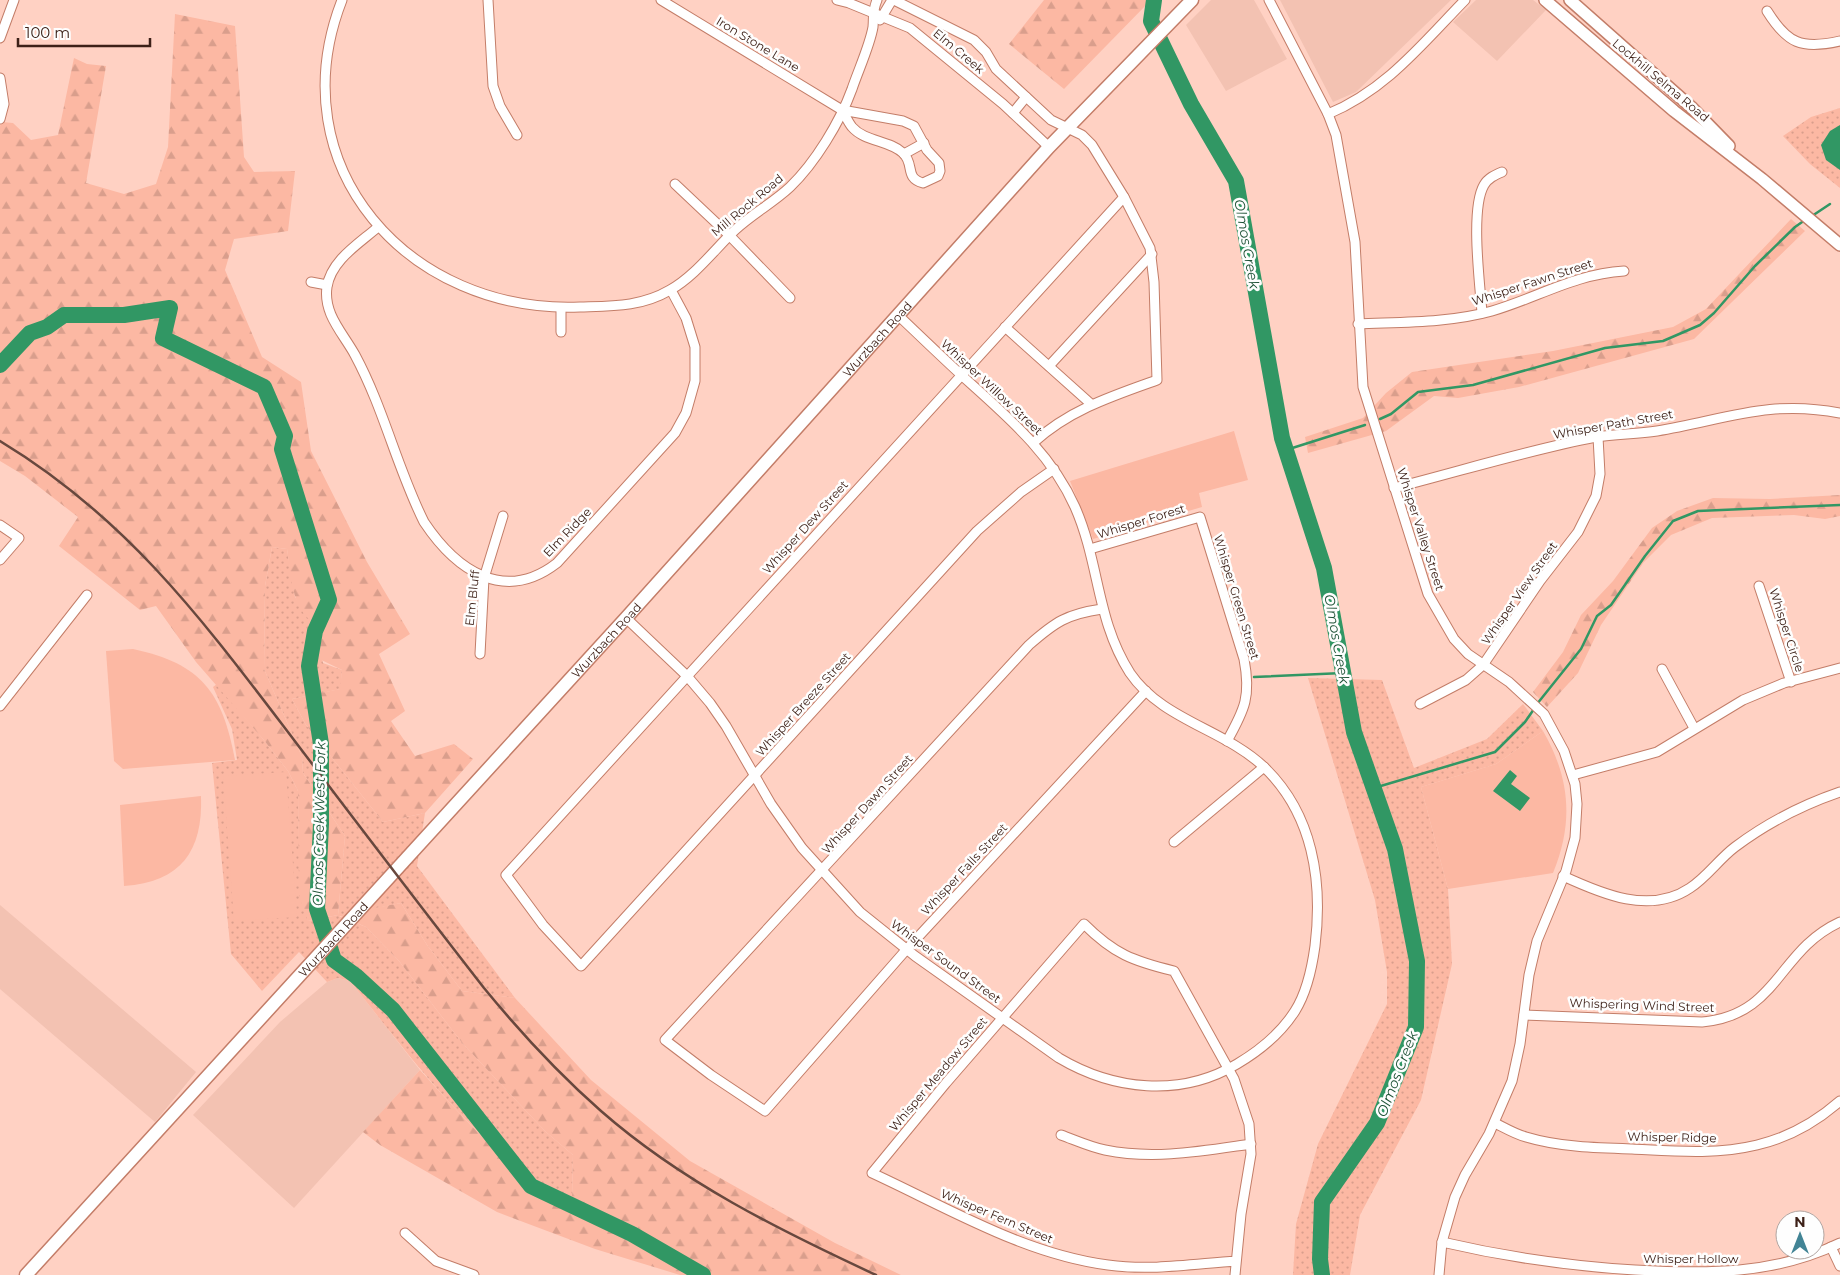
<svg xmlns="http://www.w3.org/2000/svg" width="1840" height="1275" font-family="Montserrat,sans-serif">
	<defs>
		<pattern id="grass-dots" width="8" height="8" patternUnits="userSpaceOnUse" patternTransform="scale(1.25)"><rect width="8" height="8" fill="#fcb8a3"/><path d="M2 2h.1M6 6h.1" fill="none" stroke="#d99e8c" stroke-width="1.8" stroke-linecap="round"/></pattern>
		<pattern id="forest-firs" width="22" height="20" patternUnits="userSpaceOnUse" patternTransform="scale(1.25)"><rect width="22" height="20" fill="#fcb8a3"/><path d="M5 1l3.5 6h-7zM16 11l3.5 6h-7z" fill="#d99e8c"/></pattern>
	</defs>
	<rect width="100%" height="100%" fill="#ffd1c3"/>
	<g fill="#f3c2b2">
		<polygon points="1211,0 1254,0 1287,59 1226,91 1186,25"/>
		<polygon points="1280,0 1451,0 1356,92 1333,102"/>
		<polygon points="1476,0 1533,0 1546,10 1497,61 1453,22"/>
		<polygon points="0,905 196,1072 155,1122 0,989"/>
		<polygon points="338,978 350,981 420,1070 294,1208 193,1115 280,1022 327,982"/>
	</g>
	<g fill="url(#grass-dots)">
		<polygon points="1840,108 1840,188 1810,164 1783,136 1811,117"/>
		<path d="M272,547L287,549L295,597L314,623L323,663L342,670L341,689L292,699L306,725L383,822L425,813L417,866L515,998L462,991L427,945L401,903L339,916L366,927L399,961L463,1044L546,1132L573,1155L572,1199C548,1193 533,1180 514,1164C450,1112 401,1045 350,981L338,978L327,982L299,952L262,991L231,954L212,763L237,760L232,729L213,687L217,684L263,739L288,771L298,791L299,842L308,921L338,915L345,836L303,773L302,757L264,669L265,586Z"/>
		<polygon points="1308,678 1382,680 1414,768 1487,739 1523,704 1543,731 1496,764 1421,787 1448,889 1452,964 1421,1100 1360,1215 1350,1275 1293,1275 1296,1224 1318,1144 1387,1004 1387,972 1375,900"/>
	</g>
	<g fill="url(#forest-firs)">
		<polygon points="1044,0 1151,0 1064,89 1009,44"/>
		<path d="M175,14L235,26L244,157L254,172L295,171L288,231L234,239L225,270L262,357L301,382L311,451L367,562L410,634L379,654L405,711L391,721L415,756L454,744L473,759L425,813L383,822L306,725L292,699L340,689L342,670L307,653L314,623C291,608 291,574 287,549L272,547L265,586L264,669L302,757L303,773L345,836L338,915L401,903L427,945L462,991L515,998L591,1080L690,1161L835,1243L901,1275H680L595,1249L497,1212L380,1145L363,1132L420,1070C453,1106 526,1192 572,1199L573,1155L546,1132L463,1044L399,961L366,927L338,915L308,921L299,897L298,791L288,771L263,739L196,662L156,606L140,610L59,546L78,517L25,476L0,461V126L2,122L13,123L31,140L58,135L74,58L87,64L106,66L86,183L124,194L156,184L168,147Z"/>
		<polygon points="1791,219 1805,231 1694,339 1519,387 1458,398 1434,396 1386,431 1308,453 1305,437 1363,418 1386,393 1412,372 1553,351 1673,327 1706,309"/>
		<polygon points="1840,495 1840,516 1825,519 1794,515 1712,518 1671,535 1643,563 1601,625 1578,673 1547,707 1533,692 1563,652 1581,615 1613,581 1652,528 1677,511 1713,498 1770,499"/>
	</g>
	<g fill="#fcb8a3">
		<polygon points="1234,431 1248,480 1199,493 1202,507 1093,539 1070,481"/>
		<path d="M133,649C202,664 222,692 235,760L123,769L114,761L106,651Z"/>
		<path d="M1543,731C1570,778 1574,822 1553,873L1448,889L1421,787L1496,764Z"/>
		<polygon points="286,772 297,917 234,921 223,776"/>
		<path d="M201,796C203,851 181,882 124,886L120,805Z"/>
	</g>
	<g fill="#319764">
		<polygon points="1840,125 1840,170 1826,160 1821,145 1830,131"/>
		<polygon points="1510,770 1517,776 1511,784 1530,798 1520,811 1493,791"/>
	</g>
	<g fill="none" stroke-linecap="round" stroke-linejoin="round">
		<g stroke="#319764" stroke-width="2.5">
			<polyline points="1812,216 1830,204"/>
			<polyline points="1380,419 1391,414 1418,392 1473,385 1605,348 1663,341 1700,325 1714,313 1755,266 1795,227 1805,220"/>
			<polyline points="1286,450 1365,425"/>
			<polyline points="1254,677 1343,673"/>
			<polyline points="1537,704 1581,649 1597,616 1611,605 1645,556 1673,521 1698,511 1840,505"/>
			<polyline points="1374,788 1495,752 1525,722 1534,709"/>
		</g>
		<g stroke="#319764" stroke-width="16">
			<polyline points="1154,0 1151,21 1191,104 1236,181 1282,438 1324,568 1354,732 1395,849 1417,961 1416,1027 1377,1123 1322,1202 1320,1259 1322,1275"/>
			<polyline points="0,365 30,333 47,327 64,315 124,315 170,308 163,338 264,387 285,436 282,449 329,600 315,631 309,666 321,744 321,824 317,909 334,960 356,976 393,1010 531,1186 632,1234 703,1275"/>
		</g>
		<defs>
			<g id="street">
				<path d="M342,0C277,167 409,314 580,307C612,306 641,307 670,290C695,276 714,250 735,230C752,214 773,203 790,187C815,163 840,122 852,89C858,71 870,45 873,27C874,16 872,12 877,0"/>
				<polyline points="488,0 493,86 500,106 517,135"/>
				<path d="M661,0L842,110L903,121L914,126L927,150L939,163L940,171L938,176L923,183C904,178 915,164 903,153C889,140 865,142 852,127C848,122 845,115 842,110"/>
				<polyline points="837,0 849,3 910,28 1003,104 1049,147"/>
				<path d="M894,0L974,40L986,52L996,69L1051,120L1082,135L1092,145L1124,197L1150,248L1154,282L1157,380C1112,396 1069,410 1033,443"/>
				<polyline points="1269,0 1328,114 1336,135 1355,242 1363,387 1428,594 1454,639 1468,654 1509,682 1544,714 1564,751 1575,784 1577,804 1575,838 1566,871 1537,941 1529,975 1520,1044 1512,1081 1489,1134 1465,1175 1455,1197 1442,1242 1439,1275"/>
				<path d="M1767,11C1787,43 1801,50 1840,41"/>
				<polyline points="880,20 892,0"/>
				<polyline points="0,38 14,0"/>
				<polyline points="0,78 4,104 0,119"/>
				<polyline points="1013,113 1026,97"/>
				<path d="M1328,114C1386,90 1422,44 1465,0"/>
				<polyline points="904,154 924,143"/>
				<polyline points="675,184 729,235 790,298"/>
				<path d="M378,227C360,243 331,260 327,287C323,314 343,333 355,355C384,409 397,468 424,522C456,570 504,604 557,563L675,433L686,413L695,381V347L686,318L671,290"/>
				<polyline points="311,282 327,285"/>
				<path d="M1482,313C1480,284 1470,209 1484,185C1488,178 1495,175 1502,172"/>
				<path d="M1358,324C1403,322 1449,323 1492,311C1539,297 1575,274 1624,271"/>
				<polyline points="1005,327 1091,404"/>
				<polyline points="561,332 561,308"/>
				<polyline points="1049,366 1152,254"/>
				<polyline points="1054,469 1021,492 977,531 581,966 543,925 506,875 1124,197"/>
				<path d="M1394,488C1461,471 1528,450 1596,437C1616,434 1637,434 1657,431C1724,420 1769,399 1840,413"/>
				<polyline points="0,525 19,538 0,560"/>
				<path d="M1090,549L1200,517L1244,659C1251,696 1245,709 1227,741"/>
				<polyline points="1759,586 1791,682"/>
				<path d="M1102,609C1067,614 1055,622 1029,645L665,1040L711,1075L765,1111L906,950L1146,691"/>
				<path d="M626,618L687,676L710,703L726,726L771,804L802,848L860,912L915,956L1059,1058C1113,1090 1180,1098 1237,1064C1259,1051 1281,1033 1295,1011C1307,992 1312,968 1315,946C1323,881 1313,814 1264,767C1224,729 1162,720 1130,673C1096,620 1100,564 1075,507C1052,455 1010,419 969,382C946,361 922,338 899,316"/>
				<polyline points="480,654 484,578 503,516"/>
				<polyline points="1662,669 1694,728"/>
				<polyline points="1420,704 1466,680 1483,665 1540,581 1578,532 1596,496 1600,474 1598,437"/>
				<polyline points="0,706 87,595"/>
				<polyline points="1573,775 1657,752 1743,700 1784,683 1840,668"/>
				<polyline points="1174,842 1264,767"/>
				<path d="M1563,876C1602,894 1650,915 1690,888C1707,877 1719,859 1735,847C1767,823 1802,805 1840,792"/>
				<path d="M1524,1015L1702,1022C1779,1015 1777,951 1840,922"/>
				<path d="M1495,1123C1505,1128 1515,1134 1526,1137C1559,1147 1597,1148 1632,1149C1673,1151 1716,1155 1757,1145C1787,1138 1816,1122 1840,1101"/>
				<path d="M1061,1135C1075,1140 1090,1147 1105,1150C1154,1160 1202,1151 1251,1144"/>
				<polyline points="405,1233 436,1261 474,1275"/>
				<path d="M1442,1242C1506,1257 1569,1266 1635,1270C1706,1274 1774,1275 1840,1243"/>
				<polyline points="1831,1247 1840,1266"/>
				<path d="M1235,1275L1241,1214L1251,1154L1249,1124L1234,1079L1174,971C1133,961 1114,954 1084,924L946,1083L872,1173C948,1208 1024,1254 1108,1265C1151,1271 1193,1264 1236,1261"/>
			</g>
			<g id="secondary">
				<polyline points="1545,0 1674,111 1762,179 1840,245"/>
				<polyline points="1570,0 1691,107 1729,146"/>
			</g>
			<g id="primary">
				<path id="s1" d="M26,1275L626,618L1049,147L1192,0"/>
			</g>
		</defs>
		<use href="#street" stroke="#c37d68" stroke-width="11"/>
		<use href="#secondary" stroke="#c37d68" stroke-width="14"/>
		<use href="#primary" stroke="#c37d68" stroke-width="15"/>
		<use href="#street" stroke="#fff" stroke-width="9"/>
		<use href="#secondary" stroke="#fff" stroke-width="11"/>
		<use href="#primary" stroke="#fff" stroke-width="12"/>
		<path stroke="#68483e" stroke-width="2.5" d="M0,441C129,519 204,622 294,740C357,823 420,906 484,988C520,1032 558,1073 601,1111C682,1182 779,1230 876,1275"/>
	</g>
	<g text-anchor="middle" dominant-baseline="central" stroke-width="5" stroke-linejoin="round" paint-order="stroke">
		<g font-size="12" fill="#3d2118" stroke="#fefefe">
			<text transform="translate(758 44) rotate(31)">Iron Stone Lane</text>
			<text transform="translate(959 51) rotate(40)">Elm Creek</text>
			<text transform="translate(1661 80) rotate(40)">Lockhill Selma Road</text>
			<text transform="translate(747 205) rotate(-40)">Mill Rock Road</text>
			<text transform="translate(1532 282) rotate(-18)">Whisper Fawn Street</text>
			<text stroke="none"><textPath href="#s1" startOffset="1265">Wurzbach Road</textPath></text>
			<text transform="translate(992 387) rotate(43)">Whisper Willow Street</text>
			<text transform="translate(1613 424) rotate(-10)">Whisper Path Street</text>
			<text transform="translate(1141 521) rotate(-17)">Whisper Forest</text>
			<text transform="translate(805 527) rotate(-48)">Whisper Dew Street</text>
			<text transform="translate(1421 529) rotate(72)">Whisper Valley Street</text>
			<text transform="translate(567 532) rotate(-46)">Elm Ridge</text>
			<text transform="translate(1519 593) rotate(-55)">Whisper View Street</text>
			<text transform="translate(1237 597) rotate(73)">Whisper Green Street</text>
			<text transform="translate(472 598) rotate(-84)">Elm Bluff</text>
			<text transform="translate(1787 630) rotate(72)">Whisper Circle</text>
			<text stroke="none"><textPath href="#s1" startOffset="860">Wurzbach Road</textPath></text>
			<text transform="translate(803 704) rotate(-48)">Whisper Breeze Street</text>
			<text transform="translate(867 804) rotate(-48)">Whisper Dawn Street</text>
			<text transform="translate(964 869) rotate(-47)">Whisper Falls Street</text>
			<text stroke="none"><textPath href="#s1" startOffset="455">Wurzbach Road</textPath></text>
			<text transform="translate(946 961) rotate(36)">Whisper Sound Street</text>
			<text transform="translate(1642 1005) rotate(2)">Whispering Wind Street</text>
			<text transform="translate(938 1074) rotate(-50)">Whisper Meadow Street</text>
			<text transform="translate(1672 1137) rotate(1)">Whisper Ridge</text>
			<text transform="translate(997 1216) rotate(23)">Whisper Fern Street</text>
			<text x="1691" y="1258">Whisper Hollow</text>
		</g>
		<g font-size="14" font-style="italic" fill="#1e5236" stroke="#fefefe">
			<text transform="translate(1247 244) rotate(80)">Olmos Creek</text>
			<text transform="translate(1337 639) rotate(80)">Olmos Creek</text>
			<text transform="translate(319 824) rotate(-89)">Olmos Creek West Fork</text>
			<text transform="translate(1397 1074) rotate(-69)">Olmos Creek</text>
		</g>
	</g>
	<g transform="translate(1800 1235)"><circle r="24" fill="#fefefe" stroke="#b1a6a2"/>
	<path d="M0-4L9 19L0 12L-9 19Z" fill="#428495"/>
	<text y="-8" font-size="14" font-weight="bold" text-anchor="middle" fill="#3d2118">N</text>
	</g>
	<path d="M18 38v8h132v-8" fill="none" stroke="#3d2118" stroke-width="2.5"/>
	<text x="25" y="38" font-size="15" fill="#3d2118" stroke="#fefefe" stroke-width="4" paint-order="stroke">100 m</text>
</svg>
